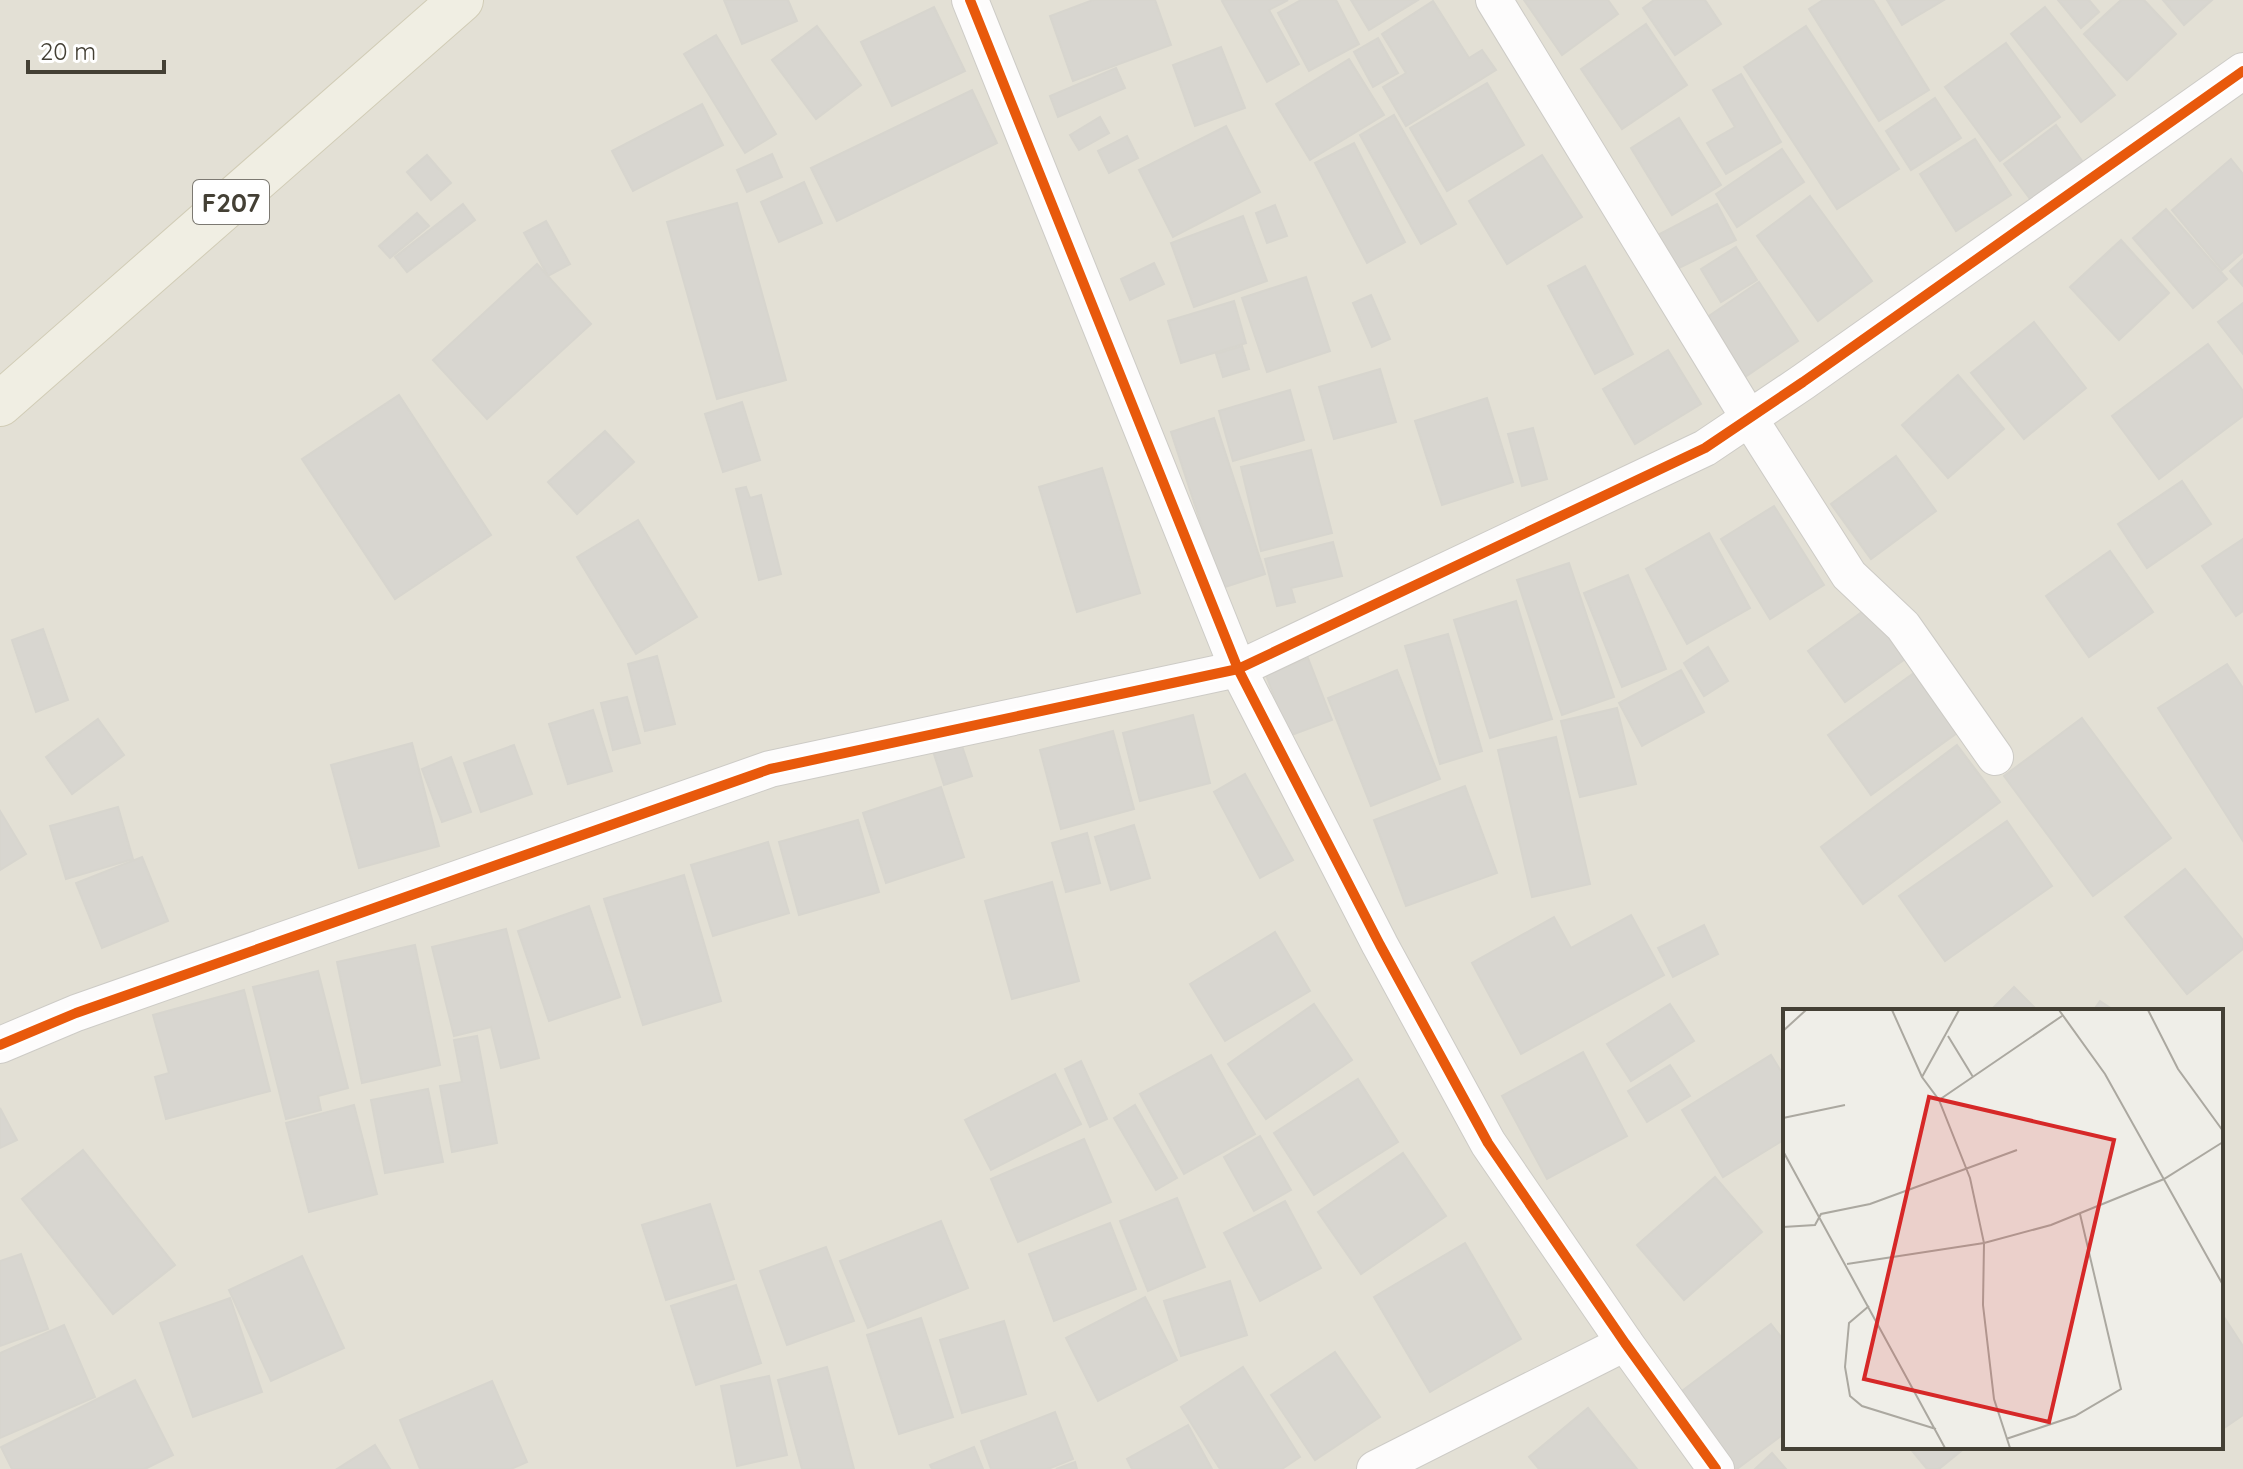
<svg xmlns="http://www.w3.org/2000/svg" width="2243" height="1469" font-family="Quicksand,sans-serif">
	<rect width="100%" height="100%" fill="#efeee8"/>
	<path fill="#e3e0d5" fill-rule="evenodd" d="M0,0H2243V1469H0ZM1785,1011H2221V1447H1785Z"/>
	<g fill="#d8d6d0" stroke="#d7d5ce" stroke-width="2">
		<polygon points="724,0 788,0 797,21 742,44"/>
		<polygon points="1093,0 1155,0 1171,45 1073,81 1050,16"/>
		<polygon points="1225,0 1288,0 1269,10 1299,64 1267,82 1222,1"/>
		<polygon points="1301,0 1336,0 1359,44 1309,71 1278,13"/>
		<polygon points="1351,0 1418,0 1369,30"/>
		<polygon points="1524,0 1608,0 1618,14 1562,55"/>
		<polygon points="1654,0 1705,0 1721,24 1675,55 1643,8"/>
		<polygon points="1823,0 1873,0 1929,90 1879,121 1809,9"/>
		<polygon points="1887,0 1944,0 1902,25"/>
		<polygon points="2058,0 2089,0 2099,12 2081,28"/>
		<polygon points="2121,0 2144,0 2176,34 2127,80 2084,34"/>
		<polygon points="2163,0 2212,0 2184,25"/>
		<polygon points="1433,1 1469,58 1482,50 1496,70 1406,126 1383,87 1406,73 1382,34"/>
		<polygon points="934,7 965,71 892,106 861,42"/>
		<polygon points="2045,7 2115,95 2081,122 2011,34"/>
		<polygon points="1646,24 1687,85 1622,129 1581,69"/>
		<polygon points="817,26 861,85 816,119 772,60"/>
		<polygon points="1806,26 1899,169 1837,209 1744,67"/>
		<polygon points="716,35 776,134 745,153 684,54"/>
		<polygon points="1378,38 1398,73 1373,87 1354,52"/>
		<polygon points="2006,43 2060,117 2000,161 1945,87"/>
		<polygon points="1221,47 1245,108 1195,126 1173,65"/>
		<polygon points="1349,59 1384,115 1310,160 1276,104"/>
		<polygon points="1116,68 1125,88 1058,117 1050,96"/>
		<polygon points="1741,74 1781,142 1726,174 1707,143 1735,127 1713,90"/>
		<polygon points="1487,83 1524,145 1447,191 1410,128"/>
		<polygon points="972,90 997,143 837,221 811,168"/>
		<polygon points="1935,98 1961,138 1911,170 1886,131"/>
		<polygon points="702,104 723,145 633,191 612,151"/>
		<polygon points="1394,115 1456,224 1421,244 1360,135"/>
		<polygon points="1100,117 1109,133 1079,150 1070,135"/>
		<polygon points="1679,118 1721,185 1672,215 1631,148"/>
		<polygon points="2056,125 2088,169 2036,207 2004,164"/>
		<polygon points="1226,126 1260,192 1173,237 1139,170"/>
		<polygon points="1127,136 1138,158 1109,173 1098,151"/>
		<polygon points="1975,139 2011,195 1956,231 1920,174"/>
		<polygon points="1354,143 1405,242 1367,263 1315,163"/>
		<polygon points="1782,149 1804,182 1737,227 1716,194"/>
		<polygon points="772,154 782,177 747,192 737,170"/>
		<polygon points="427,155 451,183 431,200 407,172"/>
		<polygon points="1542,155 1582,217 1507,264 1469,201"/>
		<polygon points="2231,159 2243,174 2243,252 2222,270 2172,210"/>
		<polygon points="804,182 822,223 779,242 761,202"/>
		<polygon points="1810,196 1872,281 1818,321 1757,236"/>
		<polygon points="737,203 786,380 717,399 667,222"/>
		<polygon points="463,204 475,220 407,272 395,257"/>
		<polygon points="1717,204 1736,240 1673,271 1656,236"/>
		<polygon points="1275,205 1287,236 1267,243 1256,213"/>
		<polygon points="2166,209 2227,279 2193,308 2133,238"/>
		<polygon points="417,213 429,226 390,258 379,246"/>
		<polygon points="1243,216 1267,281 1194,307 1171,243"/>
		<polygon points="546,221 570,264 548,276 524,233"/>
		<polygon points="2121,240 2169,293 2119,340 2070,287"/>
		<polygon points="1736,247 1757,280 1721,302 1701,269"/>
		<polygon points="2243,259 2243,286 2230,271"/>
		<polygon points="1154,263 1164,284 1130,300 1121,279"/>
		<polygon points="537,264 591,324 487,419 433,360"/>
		<polygon points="1585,266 1633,354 1595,374 1548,286"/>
		<polygon points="1306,277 1330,351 1267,372 1242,298"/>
		<polygon points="1759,282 1798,341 1742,379 1703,320"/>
		<polygon points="1371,295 1390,339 1372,347 1353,303"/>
		<polygon points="1234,301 1246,343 1181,363 1168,321"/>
		<polygon points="2243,303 2243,354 2218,322"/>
		<polygon points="2034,322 2086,388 2024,439 1971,373"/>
		<polygon points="2208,344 2243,391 2243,416 2159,479 2112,416"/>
		<polygon points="1242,346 1249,369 1223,377 1216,354"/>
		<polygon points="1668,350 1701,404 1635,444 1603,389"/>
		<polygon points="1380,369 1396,422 1334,439 1319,387"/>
		<polygon points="1958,375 2004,429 1948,478 1902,425"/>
		<polygon points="1290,390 1304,440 1233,461 1219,411"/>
		<polygon points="399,395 491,535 395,599 302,459"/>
		<polygon points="1487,398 1513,482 1442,505 1415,421"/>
		<polygon points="742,402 760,460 723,472 705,414"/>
		<polygon points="1214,418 1265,574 1222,588 1171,432"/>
		<polygon points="1533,428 1547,479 1522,486 1508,434"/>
		<polygon points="605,431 634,462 577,514 548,482"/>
		<polygon points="1311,450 1332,533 1261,551 1241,467"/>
		<polygon points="1896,456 1936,511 1871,559 1831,504"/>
		<polygon points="1102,468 1140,593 1077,612 1039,487"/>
		<polygon points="2182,481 2211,524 2147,568 2118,524"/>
		<polygon points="746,487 750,498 761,495 781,574 759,580 736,489"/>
		<polygon points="1774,506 1824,585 1770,619 1721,539"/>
		<polygon points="638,520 697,617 636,654 577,557"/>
		<polygon points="1709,533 1750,608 1687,644 1646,569"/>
		<polygon points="2243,539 2243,611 2236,616 2202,566"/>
		<polygon points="1333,542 1342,576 1291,588 1295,602 1277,606 1265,559"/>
		<polygon points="2110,551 2153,612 2089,657 2046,596"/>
		<polygon points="1569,563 1614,697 1562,715 1517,580"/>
		<polygon points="1628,575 1666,669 1622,687 1584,593"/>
		<polygon points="1516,601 1552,719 1490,738 1454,620"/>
		<polygon points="1869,607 1905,659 1845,702 1808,651"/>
		<polygon points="43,629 68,700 36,712 12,640"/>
		<polygon points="1448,634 1482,751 1440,764 1405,646"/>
		<polygon points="1708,647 1728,681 1704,696 1684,663"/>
		<polygon points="657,656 675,724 645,731 628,664"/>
		<polygon points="1308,658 1332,720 1289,736 1266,675"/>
		<polygon points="2227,664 2243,688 2243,841 2158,708"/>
		<polygon points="1397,670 1440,779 1371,806 1328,698"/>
		<polygon points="1681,670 1704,712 1642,746 1619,703"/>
		<polygon points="1914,673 1957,733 1871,795 1828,735"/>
		<polygon points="627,697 640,743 613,750 601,703"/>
		<polygon points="1617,708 1636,784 1580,797 1561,721"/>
		<polygon points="593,710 612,771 568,784 549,724"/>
		<polygon points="1193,715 1210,783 1140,801 1123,733"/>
		<polygon points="2082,718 2171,838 2093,896 2004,776"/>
		<polygon points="98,719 124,755 72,794 46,757"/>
		<polygon points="1113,731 1134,809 1061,829 1040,750"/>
		<polygon points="1556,737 1590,884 1532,897 1498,750"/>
		<polygon points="412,743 439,846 359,868 331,765"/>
		<polygon points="961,743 972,776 944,785 933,751"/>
		<polygon points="514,745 532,794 481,812 464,763"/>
		<polygon points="1957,745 2000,802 1863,904 1821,847"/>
		<polygon points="451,757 471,812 442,822 422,769"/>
		<polygon points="1245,774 1293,860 1260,878 1214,792"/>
		<polygon points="1465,786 1497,873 1406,906 1374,820"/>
		<polygon points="941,787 964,857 886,883 863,813"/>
		<polygon points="118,807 133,859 66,879 50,826"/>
		<polygon points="0,811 26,854 0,870"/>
		<polygon points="858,820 879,892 799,915 779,842"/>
		<polygon points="2007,821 2052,886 1945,961 1899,896"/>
		<polygon points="1134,825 1150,878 1111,890 1095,837"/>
		<polygon points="1087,833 1100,883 1066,892 1052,843"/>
		<polygon points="768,842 789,913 713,936 691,865"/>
		<polygon points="142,857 168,921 102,948 76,883"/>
		<polygon points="2185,869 2243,940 2243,949 2187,994 2125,917"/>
		<polygon points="684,875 721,1001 643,1025 604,899"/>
		<polygon points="1052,882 1079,981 1012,999 985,901"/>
		<polygon points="589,906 620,997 549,1021 518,931"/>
		<polygon points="1631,915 1664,975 1521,1054 1472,963 1554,917 1571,948"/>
		<polygon points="1704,925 1718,954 1673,977 1658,948"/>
		<polygon points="506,929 539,1058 501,1068 491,1027 454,1036 432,947"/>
		<polygon points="1275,932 1310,991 1225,1041 1190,984"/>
		<polygon points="415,945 440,1065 362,1083 337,962"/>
		<polygon points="318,971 348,1088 318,1096 321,1110 286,1119 253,987"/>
		<polygon points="2014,987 2038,1011 1990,1011"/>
		<polygon points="244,990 270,1091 166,1119 155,1077 169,1073 153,1015"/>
		<polygon points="2100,1001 2115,1011 2093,1011"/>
		<polygon points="1314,1004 1352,1060 1266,1119 1228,1064"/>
		<polygon points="1670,1004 1694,1041 1631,1081 1607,1044"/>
		<polygon points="477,1036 497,1143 452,1152 440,1086 462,1082 454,1040"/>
		<polygon points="1583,1052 1627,1136 1547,1179 1502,1096"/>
		<polygon points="1211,1055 1255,1134 1184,1174 1140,1094"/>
		<polygon points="1771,1055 1785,1078 1785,1139 1723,1177 1682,1110"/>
		<polygon points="1081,1061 1107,1119 1090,1127 1065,1069"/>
		<polygon points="1670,1065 1690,1096 1647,1122 1628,1091"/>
		<polygon points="1055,1074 1081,1124 991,1170 965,1120"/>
		<polygon points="1358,1079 1398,1142 1314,1195 1274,1133"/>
		<polygon points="428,1089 443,1162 385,1173 371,1100"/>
		<polygon points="354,1105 377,1194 309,1212 286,1123"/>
		<polygon points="1135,1105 1177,1178 1156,1190 1114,1118"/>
		<polygon points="0,1108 17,1140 0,1148"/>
		<polygon points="1260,1136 1291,1190 1254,1211 1224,1157"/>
		<polygon points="1084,1139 1111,1202 1018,1242 991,1179"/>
		<polygon points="83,1150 175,1265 113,1314 22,1199"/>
		<polygon points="1403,1153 1446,1216 1361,1274 1318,1212"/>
		<polygon points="1715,1177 1762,1232 1684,1300 1637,1245"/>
		<polygon points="1177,1198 1205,1267 1148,1291 1120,1221"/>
		<polygon points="1285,1201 1321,1268 1260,1301 1224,1233"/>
		<polygon points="710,1204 734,1279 666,1300 642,1225"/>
		<polygon points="941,1221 968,1288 868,1328 840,1261"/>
		<polygon points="1110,1223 1136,1289 1054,1321 1029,1254"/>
		<polygon points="1465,1243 1521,1339 1430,1392 1374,1297"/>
		<polygon points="826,1247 854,1321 787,1345 760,1271"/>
		<polygon points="21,1254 48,1329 0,1346 0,1261"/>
		<polygon points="302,1256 344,1348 271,1381 229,1290"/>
		<polygon points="1230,1281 1247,1335 1181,1356 1164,1301"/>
		<polygon points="736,1285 761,1363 696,1385 671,1306"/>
		<polygon points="1145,1297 1177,1360 1098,1401 1066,1338"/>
		<polygon points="230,1298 262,1392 193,1417 160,1323"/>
		<polygon points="2224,1317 2243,1346 2243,1415 2221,1430 2221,1319"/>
		<polygon points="921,1318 953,1417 899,1434 867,1335"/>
		<polygon points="1004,1321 1026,1394 962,1413 940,1340"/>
		<polygon points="1771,1324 1785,1342 1785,1433 1737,1469 1734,1469 1678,1394"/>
		<polygon points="64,1325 95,1397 0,1438 0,1353"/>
		<polygon points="1335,1352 1380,1417 1315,1460 1271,1395"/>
		<polygon points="827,1367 854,1469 802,1469 778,1380"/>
		<polygon points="1243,1367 1300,1457 1282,1469 1220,1469 1181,1407"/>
		<polygon points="769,1376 787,1455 737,1466 721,1386"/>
		<polygon points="135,1380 173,1455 145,1469 12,1469 1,1447"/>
		<polygon points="492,1381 527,1462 511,1469 420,1469 400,1420"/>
		<polygon points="1588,1408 1637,1469 1539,1469 1529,1457"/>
		<polygon points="1055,1412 1073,1459 1048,1469 991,1469 981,1441"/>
		<polygon points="1188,1425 1212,1469 1132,1469 1127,1459"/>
		<polygon points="375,1445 390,1469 337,1469"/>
		<polygon points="974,1447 983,1469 932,1469 930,1465"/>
		<polygon points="1909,1447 1966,1447 1939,1469 1927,1469"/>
		<polygon points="1772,1453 1786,1469 1755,1469"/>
		<polygon points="1075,1462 1077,1469 1056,1469"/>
	</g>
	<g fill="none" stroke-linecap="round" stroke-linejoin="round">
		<defs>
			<g id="minor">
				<polyline points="970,0 1238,669 1380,945 1488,1143 1625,1343 1716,1469"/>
				<polyline points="1494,0 1749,418 1849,575 1903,626 1995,757"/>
				<polyline points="0,1045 76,1013 770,769 1238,669 1705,448 1803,382 2243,71"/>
				<polyline points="1375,1469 1625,1343"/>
			</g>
			<polyline id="primary" points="0,404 461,0"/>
		</defs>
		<use href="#minor" stroke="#cdcbc6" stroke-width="38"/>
		<use href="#primary" stroke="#d1ccb6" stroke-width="46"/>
		<use href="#minor" stroke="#fdfcfc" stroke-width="36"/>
		<use href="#primary" stroke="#f0eee3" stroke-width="44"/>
		<defs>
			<g id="cycleway">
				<polyline points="970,0 1238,669 1380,945 1488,1143 1625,1343 1716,1469"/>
				<polyline points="0,1045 76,1013 770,769 1238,669 1705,448 1803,382 2243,71"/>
			</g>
		</defs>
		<use href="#cycleway" stroke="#fff" stroke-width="15"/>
		<use href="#cycleway" stroke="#e8590c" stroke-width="10"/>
	</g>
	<g text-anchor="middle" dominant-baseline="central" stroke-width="8" stroke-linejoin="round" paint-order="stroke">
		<rect fill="#fff" stroke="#7c7972" stroke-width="2" x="193" y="180" width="76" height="44" rx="6"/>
		<g font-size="26" font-weight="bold" fill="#444035">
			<text x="231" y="202">F207</text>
		</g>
	</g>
	<g transform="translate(1783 1009)">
		<rect width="440" height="440" fill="#efeee8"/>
		<path fill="none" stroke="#aba8a0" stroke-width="2" d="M109,1L139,68L156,91L187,169L201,234L200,296L211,390L227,439M276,1L322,65L440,276M365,1L395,60L440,122M0,22L23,1M165,27L190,68M139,68L176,1M156,91L279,7M0,109L62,96M0,142L162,439M0,218L32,216L38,205L87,195L234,141M64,255L201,234L268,216L381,170L440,133M86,297L66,314L62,358L67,387L79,397L153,420M223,430L292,407L338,380L297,205"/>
		<path fill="#d62828" fill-opacity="0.15" stroke="#d62828" stroke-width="4" d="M146,88L331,131L266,413L81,370Z"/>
		<rect width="440" height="440" fill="none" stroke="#444035" stroke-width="4"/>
	</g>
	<path d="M28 60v12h136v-12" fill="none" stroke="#444035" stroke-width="4"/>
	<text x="40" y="60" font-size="24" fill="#444035" stroke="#ffffff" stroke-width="6" paint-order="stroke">20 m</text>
</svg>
